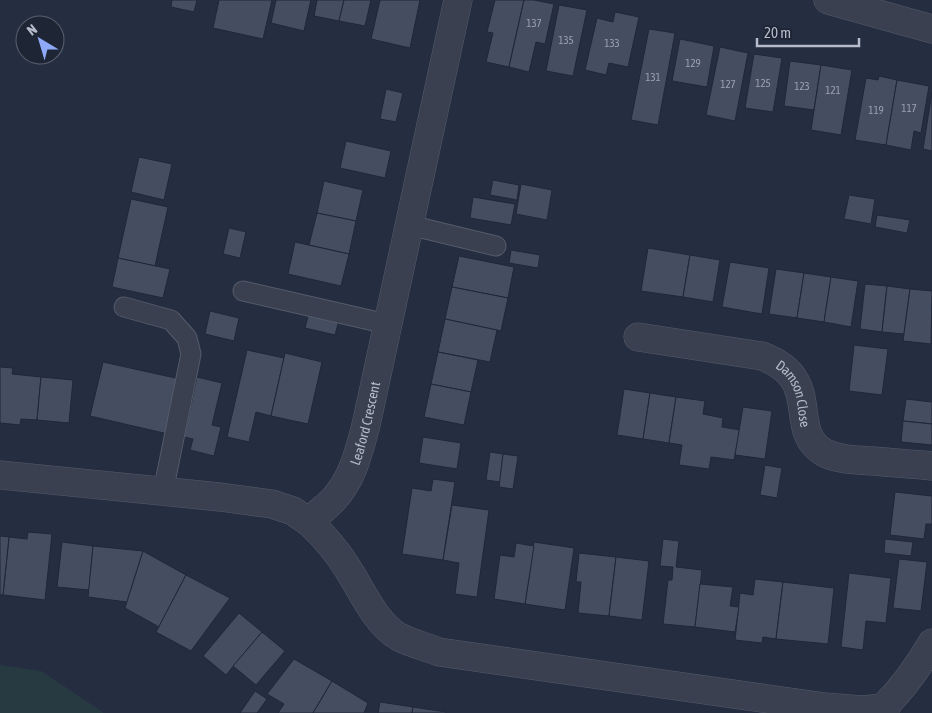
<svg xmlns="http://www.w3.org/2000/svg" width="932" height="713" font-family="'Asap Condensed',sans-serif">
	<rect width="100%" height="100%" fill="#252d40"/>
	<polygon fill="#273a41" points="0,665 41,671 104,713 0,713"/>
	<g fill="#454d61" stroke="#202737">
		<polygon points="172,0 197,0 194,12 171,7"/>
		<polygon points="219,0 272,0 263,39 213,28"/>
		<polygon points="276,0 311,0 304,31 271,23"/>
		<polygon points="317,0 344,0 339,21 314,16"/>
		<polygon points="344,0 371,0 365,26 339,21"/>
		<polygon points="380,0 420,0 410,48 371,39"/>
		<polygon points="495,0 524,0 509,67 486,62 493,33 487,32"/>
		<polygon points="524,0 534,0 554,4 545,44 536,42 529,72 509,67"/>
		<polygon points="559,5 587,10 573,76 546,71"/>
		<polygon points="615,12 639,17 628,67 609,63 606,75 585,70 597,18 613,22"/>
		<polygon points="649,29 675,33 658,125 631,120"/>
		<polygon points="680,39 714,46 707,87 672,81"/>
		<polygon points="720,47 748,53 735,121 706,115"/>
		<polygon points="754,54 782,58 773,112 745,108"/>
		<polygon points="790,61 821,65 814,110 784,106"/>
		<polygon points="821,65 852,70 841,135 811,130"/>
		<polygon points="879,76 897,80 886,145 855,140 866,78 878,80"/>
		<polygon points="897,80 929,86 921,133 914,131 911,150 886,145"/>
		<polygon points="386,89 403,93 396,122 380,119"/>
		<polygon points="932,92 932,151 923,149"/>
		<polygon points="346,141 391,151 385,178 340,168"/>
		<polygon points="139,157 172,164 164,200 131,192"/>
		<polygon points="493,180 519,185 517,200 490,195"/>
		<polygon points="324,181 363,190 356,221 317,213"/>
		<polygon points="521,184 552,190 547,220 516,214"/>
		<polygon points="849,195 875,199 871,224 844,219"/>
		<polygon points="473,197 515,204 511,225 470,218"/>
		<polygon points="131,199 168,207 155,266 118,258"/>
		<polygon points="317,213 356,221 349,254 309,245"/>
		<polygon points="877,215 910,220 907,233 875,227"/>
		<polygon points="229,228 246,232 240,258 223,254"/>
		<polygon points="295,242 349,254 341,286 288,274"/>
		<polygon points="648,248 690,255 683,297 641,291"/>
		<polygon points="511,250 540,255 538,268 509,263"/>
		<polygon points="690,255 720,260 713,302 683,297"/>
		<polygon points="459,256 514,267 508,298 452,287"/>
		<polygon points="118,258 170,269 163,298 112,287"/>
		<polygon points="730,262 769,268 762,314 722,307"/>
		<polygon points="776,269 804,273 797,318 769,314"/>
		<polygon points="804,273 831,277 824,322 797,318"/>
		<polygon points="831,277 858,281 851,327 824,322"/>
		<polygon points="865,284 887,286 882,332 860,329"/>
		<polygon points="887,286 910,289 904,334 882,332"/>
		<polygon points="452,287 508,298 501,331 445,319"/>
		<polygon points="910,289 932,291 931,344 903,341"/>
		<polygon points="210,311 239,318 234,341 205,334"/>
		<polygon points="309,313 339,320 335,335 305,328"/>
		<polygon points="445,319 497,330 490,362 438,352"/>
		<polygon points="854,345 888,349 882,395 849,391"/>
		<polygon points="247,350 284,358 271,416 256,412 249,442 227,437"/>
		<polygon points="438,352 478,360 471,392 431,384"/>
		<polygon points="285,353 322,362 308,424 271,416"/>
		<polygon points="103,362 180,379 168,434 90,416"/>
		<polygon points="0,367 13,368 12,374 41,377 37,420 21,419 20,425 0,423"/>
		<polygon points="41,377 73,380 69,423 37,420"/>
		<polygon points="197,377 222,383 212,425 221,427 214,456 190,450 193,439 184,437"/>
		<polygon points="431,384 471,392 464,425 424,417"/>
		<polygon points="624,389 650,393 643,439 617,435"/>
		<polygon points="650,393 676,397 669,443 643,439"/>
		<polygon points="676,397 705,401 703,414 723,418 722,427 740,430 734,460 711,457 709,469 679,465 682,445 669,443"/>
		<polygon points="906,399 932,402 932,424 903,421"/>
		<polygon points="743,407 772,411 765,459 735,455"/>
		<polygon points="903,421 932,424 932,445 901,442"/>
		<polygon points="423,437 461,443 457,469 419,463"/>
		<polygon points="490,452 503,454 500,482 486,480"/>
		<polygon points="503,454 518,456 513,489 499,487"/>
		<polygon points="765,465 782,468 777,498 760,495"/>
		<polygon points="433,479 455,482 443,560 402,554 412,488 431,491"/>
		<polygon points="895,492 932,496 932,524 926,524 924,539 890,535"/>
		<polygon points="452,505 489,510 477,597 455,594 459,563 443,560"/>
		<polygon points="28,532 52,534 45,600 3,595 9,537 27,539"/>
		<polygon points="0,536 9,537 3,595 0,595"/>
		<polygon points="663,539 679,541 676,567 702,570 695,627 663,624 668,580 672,580 673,567 660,566"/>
		<polygon points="885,539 913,542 911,556 884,553"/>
		<polygon points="62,542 93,546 89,590 57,587"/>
		<polygon points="534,542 574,548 565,610 525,604"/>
		<polygon points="516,543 534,546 525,604 494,599 500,555 514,557"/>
		<polygon points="93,546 143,551 127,602 88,597"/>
		<polygon points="143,551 186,575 159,627 125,608"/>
		<polygon points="579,553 616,557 609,616 578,613 581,582 576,582"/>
		<polygon points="616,557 649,561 642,620 609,616"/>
		<polygon points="899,559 927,562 921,611 893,608"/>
		<polygon points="849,573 891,578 886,623 866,621 863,650 841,647"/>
		<polygon points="186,575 230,598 191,651 156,632"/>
		<polygon points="755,579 783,582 776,639 763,637 762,643 735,640 740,593 753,595"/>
		<polygon points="783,582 834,588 828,644 776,639"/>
		<polygon points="700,584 733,587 730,606 739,607 735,632 695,627"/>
		<polygon points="239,613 262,632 226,675 203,656"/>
		<polygon points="262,632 285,651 256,685 233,666"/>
		<polygon points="294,659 332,681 313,713 278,713 284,704 267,694"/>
		<polygon points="332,681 368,703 364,713 313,713"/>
		<polygon points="255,691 267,699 257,713 240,713"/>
		<polygon points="380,702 413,707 412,713 378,713"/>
		<polygon points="413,707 446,712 446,713 412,713"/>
	</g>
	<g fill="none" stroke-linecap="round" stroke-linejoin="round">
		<defs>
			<g id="lane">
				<polyline points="409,225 496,246"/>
				<polyline points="243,291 387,324"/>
				<polyline points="124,307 171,320 187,338 191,354 163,492"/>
			</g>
			<g id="street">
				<polyline points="828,0 932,29"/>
				<path id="s1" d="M638,337L762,356C775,361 788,368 795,381C809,404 796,438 825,453C840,460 857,460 874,461C893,463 913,464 932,466"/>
				<path id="s2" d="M0,475L220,497L272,504L293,511L309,522C317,514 325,508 333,500C353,479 359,451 366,425L458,0"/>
				<path d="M309,522C324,536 337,551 348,569C362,591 376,624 399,637C411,643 426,647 439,652L825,707L862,710L883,708L885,713"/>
				<path d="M883,708C903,688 918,667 932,643"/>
			</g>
		</defs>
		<use href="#lane" stroke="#545b6a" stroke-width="21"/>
		<use href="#street" stroke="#545b6a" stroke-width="29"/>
		<use href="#lane" stroke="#3a404f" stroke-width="19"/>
		<use href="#street" stroke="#3a404f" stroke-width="28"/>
	</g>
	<g text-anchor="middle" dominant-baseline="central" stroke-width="5" stroke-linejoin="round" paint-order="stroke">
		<g font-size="11" fill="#9aa0b0">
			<text x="534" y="23">137</text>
			<text x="566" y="40">135</text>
			<text x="612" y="43">133</text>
			<text x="693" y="63">129</text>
			<text x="653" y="77">131</text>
			<text x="763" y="83">125</text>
			<text x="728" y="84">127</text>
			<text x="802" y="86">123</text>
			<text x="833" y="90">121</text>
			<text x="909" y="108">117</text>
			<text x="876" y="110">119</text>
		</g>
		<g font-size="14" fill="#b6bbca" stroke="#1e2535">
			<text stroke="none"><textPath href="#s1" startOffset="179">Damson Close</textPath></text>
			<text stroke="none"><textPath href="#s2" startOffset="432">Leaford Crescent</textPath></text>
		</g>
	</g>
	<g transform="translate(40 40) rotate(322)"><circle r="24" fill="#1e2535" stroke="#5b6171"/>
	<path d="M0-4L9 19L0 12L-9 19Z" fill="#8ea9f7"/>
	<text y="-8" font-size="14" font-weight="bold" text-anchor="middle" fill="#b6bbca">N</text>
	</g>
	<path d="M757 38v8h102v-8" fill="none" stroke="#b6bbca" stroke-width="2.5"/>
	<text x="764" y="38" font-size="15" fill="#b6bbca" stroke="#1e2535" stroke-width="4" paint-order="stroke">20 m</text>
</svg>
